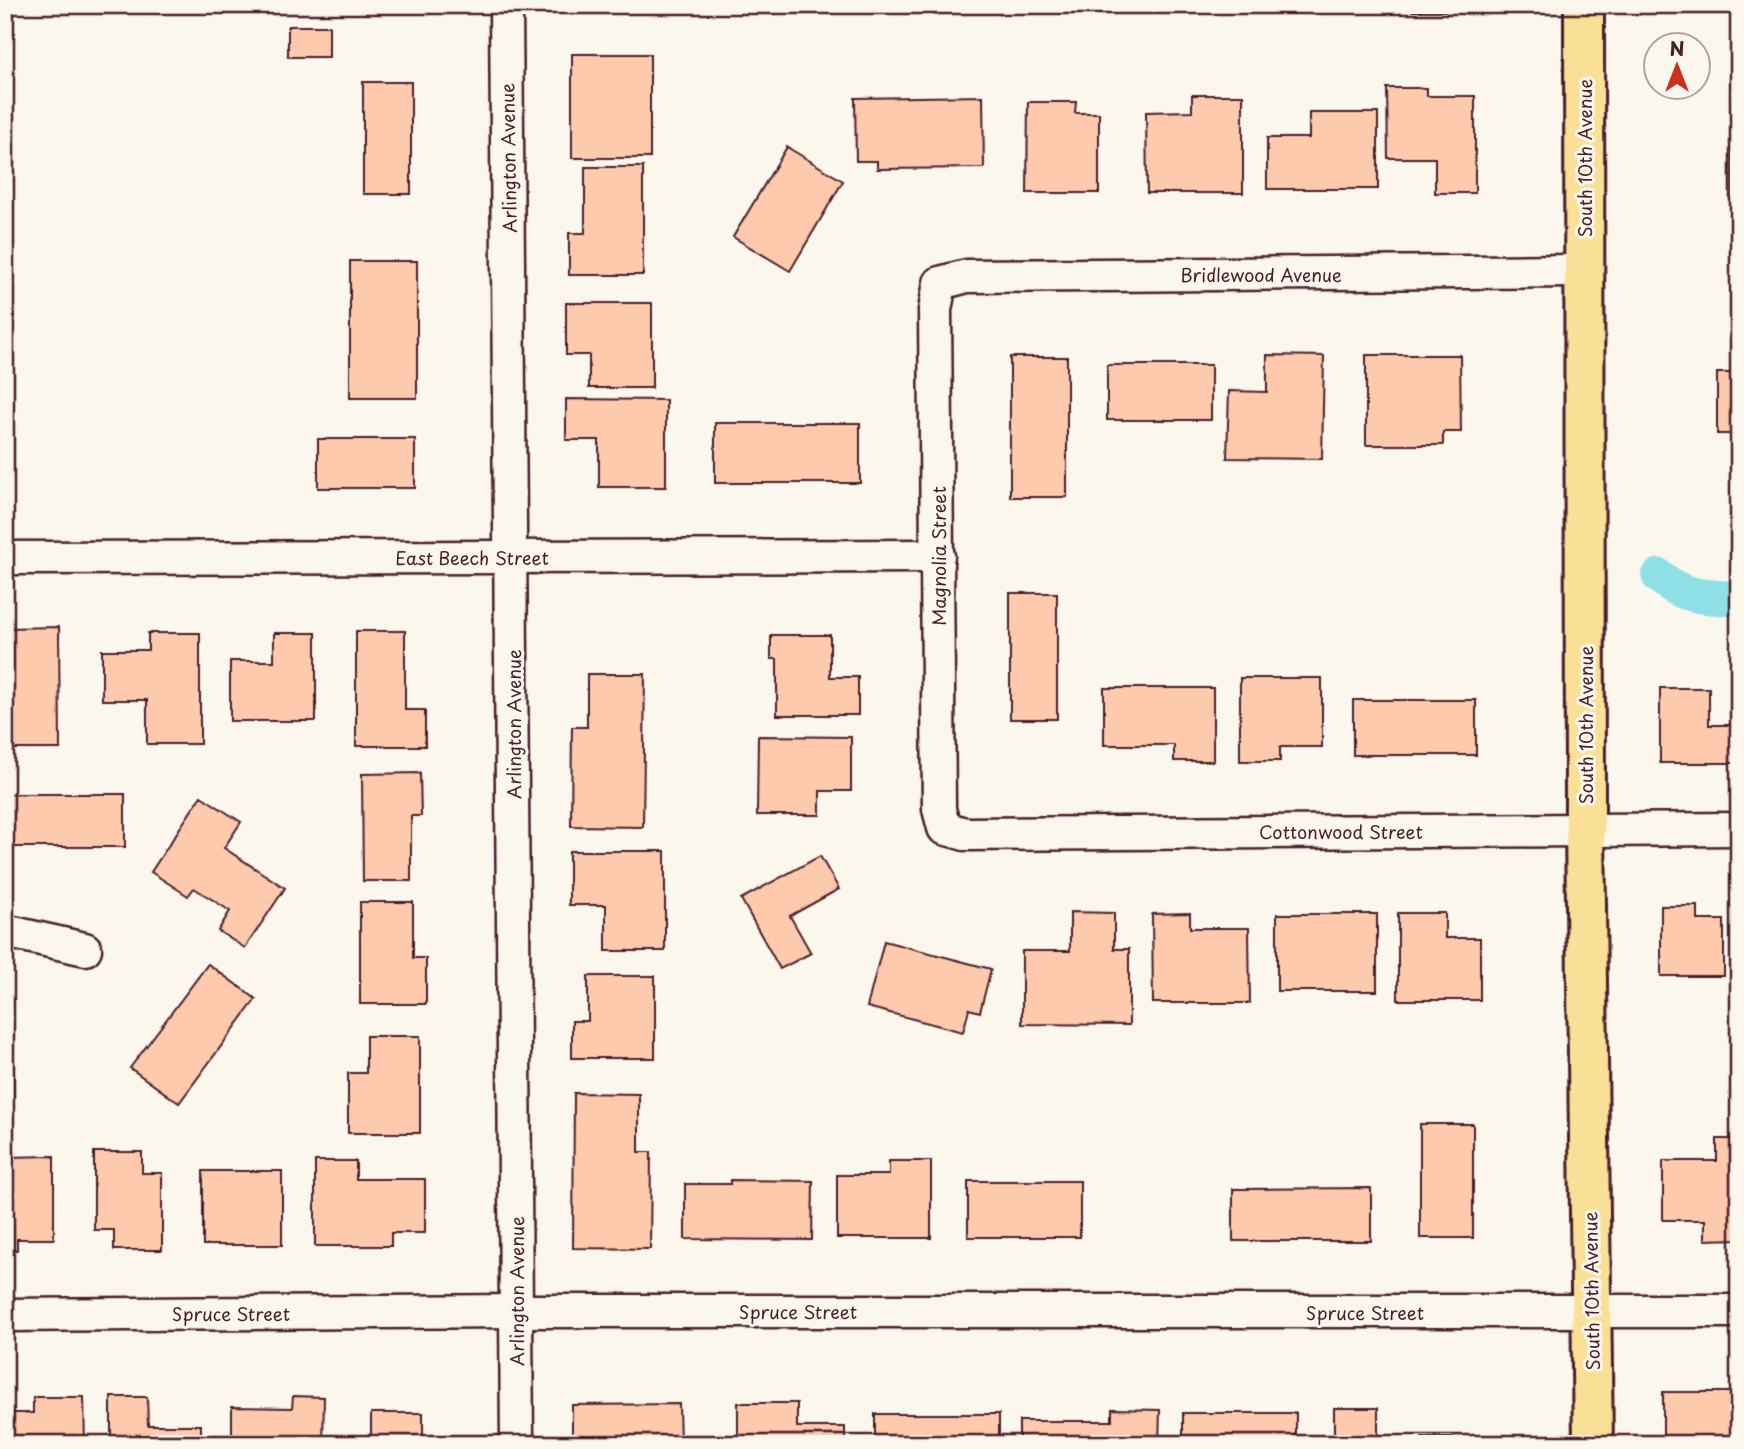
<svg xmlns="http://www.w3.org/2000/svg" width="1744" height="1449" font-family="'Playpen Sans',sans-serif">
	<rect width="100%" height="100%" fill="#fbf7ec"/>
	<filter id="ink" filterUnits="userSpaceOnUse"><feTurbulence type="fractalNoise" baseFrequency=".0143" numOctaves="2"/><feDisplacementMap in="SourceGraphic" scale="14" xChannelSelector="R" yChannelSelector="G"/><feConvolveMatrix kernelMatrix="1 2 1 2 8 2 1 2 1" color-interpolation-filters="sRGB"/></filter>
	<g filter="url(#ink)">
		<g fill="none" stroke-linecap="round" stroke-linejoin="round">
			<path stroke="#8fe0e6" stroke-width="35" d="M1659,576C1682,598 1707,597 1739,599"/>
		</g>
		<g fill="#fdcaad" stroke="#4a1f2b" stroke-width="2">
			<rect x="1412" y="5" width="57" height="6"/>
			<rect x="288" y="26" width="41" height="31"/>
			<rect x="572" y="54" width="78" height="104"/>
			<rect x="363" y="82" width="48" height="112"/>
			<polygon points="1387,88 1427,88 1427,96 1475,96 1475,193 1435,193 1435,158 1388,158"/>
			<rect x="1732" y="94" width="7" height="136"/>
			<polygon points="1192,95 1243,95 1243,193 1147,193 1146,112 1192,111"/>
			<polygon points="983,96 984,168 877,169 877,161 856,161 855,98"/>
			<polygon points="1028,102 1076,102 1075,113 1099,113 1099,193 1027,193"/>
			<polygon points="1309,113 1378,113 1378,189 1267,189 1267,138 1309,138"/>
			<polygon points="787,147 843,181 790,271 733,237"/>
			<polygon points="585,167 643,167 643,275 569,275 569,233 585,233"/>
			<rect x="350" y="261" width="67" height="137"/>
			<polygon points="566,303 652,303 652,388 589,388 589,355 566,355"/>
			<polygon points="1267,355 1324,356 1322,459 1227,458 1229,391 1267,392"/>
			<polygon points="1366,355 1460,355 1461,432 1443,432 1443,445 1366,445"/>
			<rect x="1010" y="357" width="57" height="140"/>
			<rect x="1107" y="365" width="104" height="55"/>
			<rect x="1717" y="373" width="22" height="61"/>
			<polygon points="566,399 666,400 666,487 599,487 599,440 566,440"/>
			<rect x="715" y="423" width="145" height="60"/>
			<rect x="318" y="439" width="97" height="49"/>
			<rect x="1010" y="593" width="47" height="126"/>
			<polygon points="59,627 60,749 5,749 5,628"/>
			<polygon points="356,631 405,631 405,710 425,710 425,746 356,746"/>
			<polygon points="148,633 200,633 200,744 147,744 147,700 102,700 102,650 148,650"/>
			<polygon points="274,633 316,633 316,721 230,721 230,661 274,661"/>
			<polygon points="771,635 830,635 830,677 858,677 858,715 777,715 777,659 771,659"/>
			<polygon points="587,674 645,674 643,827 571,826 572,727 587,727"/>
			<polygon points="1240,678 1322,678 1322,747 1280,747 1280,761 1240,761"/>
			<polygon points="1104,688 1213,688 1213,761 1174,761 1174,745 1104,745"/>
			<polygon points="1660,688 1709,688 1709,725 1739,725 1739,763 1660,763"/>
			<rect x="1353" y="700" width="123" height="55"/>
			<polygon points="758,736 851,737 851,791 820,791 820,815 757,815"/>
			<polygon points="420,773 421,816 411,816 411,881 363,881 362,774"/>
			<rect x="5" y="794" width="120" height="53"/>
			<polygon points="201,796 241,822 224,848 285,888 245,948 218,931 230,911 194,888 188,896 151,872"/>
			<polygon points="569,851 665,851 665,951 606,951 606,905 569,905"/>
			<polygon points="820,856 839,889 790,916 811,953 780,969 741,899"/>
			<polygon points="360,902 413,902 413,958 426,958 426,1004 360,1004"/>
			<polygon points="1661,906 1698,906 1698,920 1724,920 1724,976 1661,976"/>
			<polygon points="1070,912 1114,913 1114,949 1129,949 1129,1025 1022,1024 1022,951 1070,951"/>
			<polygon points="1190,913 1190,928 1249,928 1250,1003 1153,1003 1152,914"/>
			<polygon points="1398,913 1445,913 1445,938 1480,938 1480,1000 1398,1000"/>
			<rect x="1277" y="914" width="100" height="77"/>
			<polygon points="884,941 991,969 980,1012 969,1009 963,1032 867,1007"/>
			<polygon points="208,964 256,999 179,1103 130,1068"/>
			<polygon points="588,976 655,976 655,1058 572,1058 572,1021 588,1021"/>
			<polygon points="366,1036 420,1036 420,1133 348,1133 348,1073 366,1073"/>
			<rect x="5" y="1049" width="8" height="47"/>
			<polygon points="574,1093 639,1094 639,1152 651,1152 650,1249 573,1248"/>
			<rect x="1420" y="1124" width="53" height="114"/>
			<polygon points="1717,1139 1739,1139 1739,1239 1705,1240 1705,1220 1663,1220 1663,1161 1717,1161"/>
			<polygon points="94,1152 142,1152 142,1173 162,1173 162,1250 114,1250 114,1230 94,1230"/>
			<polygon points="54,1156 54,1239 17,1239 17,1250 5,1250 5,1157"/>
			<polygon points="315,1161 356,1161 356,1179 425,1179 425,1233 391,1233 391,1246 315,1246"/>
			<polygon points="889,1161 931,1161 931,1238 837,1238 837,1175 889,1175"/>
			<rect x="203" y="1171" width="79" height="74"/>
			<polygon points="730,1180 813,1181 812,1240 685,1239 685,1184 730,1184"/>
			<rect x="968" y="1181" width="112" height="56"/>
			<polygon points="1371,1188 1371,1241 1233,1241 1233,1189"/>
			<rect x="1663" y="1392" width="76" height="52"/>
			<polygon points="293,1396 324,1397 323,1444 232,1444 232,1407 292,1408"/>
			<polygon points="33,1397 84,1397 85,1444 5,1444 5,1413 33,1413"/>
			<polygon points="111,1397 147,1397 148,1425 201,1425 201,1444 111,1444"/>
			<polygon points="738,1403 797,1403 797,1427 845,1427 845,1444 738,1444"/>
			<polygon points="679,1404 680,1444 572,1444 572,1405"/>
			<rect x="1334" y="1408" width="44" height="36"/>
			<polygon points="1112,1409 1160,1410 1159,1444 1019,1444 1019,1421 1112,1421"/>
			<rect x="371" y="1413" width="52" height="31"/>
			<rect x="1183" y="1413" width="113" height="31"/>
			<rect x="875" y="1414" width="124" height="30"/>
			<rect x="1422" y="1438" width="45" height="6"/>
		</g>
		<g fill="none" stroke-linecap="round" stroke-linejoin="round">
			<defs>
				<g id="minor">
					<polyline points="506,5 517,1444"/>
					<polyline points="1584,271 967,276 940,283 935,310 939,809 944,828 965,834 1739,829"/>
					<polyline points="5,558 938,556"/>
					<polyline points="5,931 85,949"/>
					<polyline points="5,1315 516,1311 1739,1311"/>
				</g>
				<polyline id="primary" points="1584,5 1585,829 1593,1444"/>
			</defs>
			<use href="#minor" stroke="#4a1f2b" stroke-width="37"/>
			<use href="#primary" stroke="#4a1f2b" stroke-width="44"/>
			<use href="#minor" stroke="#fbf7ec" stroke-width="32"/>
			<use href="#primary" stroke="#fadf96" stroke-width="38"/>
		</g>
	</g>
	<g text-anchor="middle" dominant-baseline="central" stroke-width="6" stroke-linejoin="round" paint-order="stroke">
		<g font-size="18" fill="#4a1f2b" stroke="#fbf7ec">
			<text transform="translate(508 158) rotate(-91)">Arlington Avenue</text>
			<text transform="translate(1584 158) rotate(-90)">South 10th Avenue</text>
			<text x="1261" y="274">Bridlewood Avenue</text>
			<text transform="translate(938 556) rotate(-90)">Magnolia Street</text>
			<text x="472" y="557">East Beech Street</text>
			<text transform="translate(513 724) rotate(-90)">Arlington Avenue</text>
			<text transform="translate(1585 725) rotate(-90)">South 10th Avenue</text>
			<text x="1341" y="831">Cottonwood Street</text>
			<text transform="translate(516 1291) rotate(-90)">Arlington Avenue</text>
			<text transform="translate(1591 1291) rotate(-91)">South 10th Avenue</text>
			<text x="798" y="1311">Spruce Street</text>
			<text x="1365" y="1312">Spruce Street</text>
			<text x="231" y="1313">Spruce Street</text>
		</g>
	</g>
	<rect width="1744" height="1449" fill="none" stroke="#fbf7ec" stroke-width="28"/>
	<rect x="14" y="14" width="1716" height="1421" fill="none" stroke="#4a1f2b" stroke-width="2.5" filter="url(#ink)"/>
	<g transform="translate(1677 66)"><circle r="33" fill="#fbf7ec" stroke="#b4a19f" stroke-width="2"/>
	<path d="M0-5L12 26L0 18L-12 26Z" fill="#c8321e"/>
	<text y="-10" font-size="19" font-weight="bold" text-anchor="middle" fill="#4a1f2b">N</text>
	</g>
</svg>
